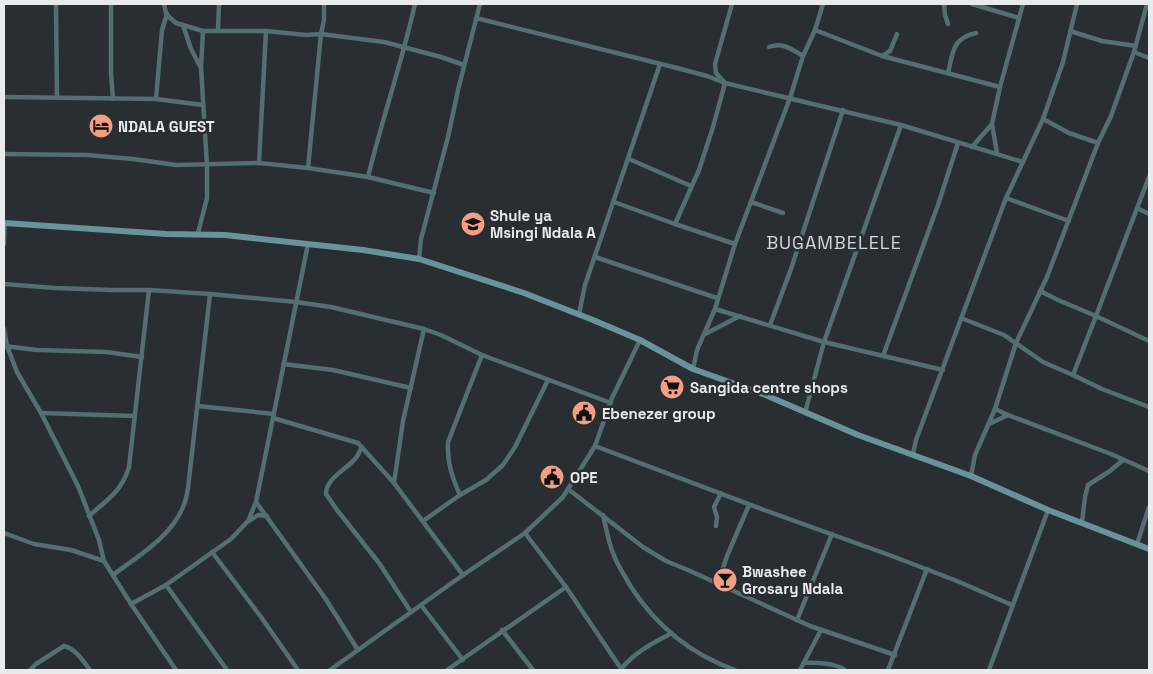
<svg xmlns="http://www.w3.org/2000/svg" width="1153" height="674" font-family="'Space Grotesk',sans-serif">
	<rect width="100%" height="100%" fill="#282e32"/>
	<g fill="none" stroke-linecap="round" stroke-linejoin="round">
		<g stroke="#546e71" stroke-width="4.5">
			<polyline points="56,4 57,98"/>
			<polyline points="111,4 111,73 113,99"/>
			<polyline points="164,4 166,13 169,17 176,23 203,31 266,31 306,35 321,34 384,42 441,57 464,65"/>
			<polyline points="732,4 715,64 716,73 725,83 713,127 699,170 675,224 735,244"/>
			<polyline points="944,4 945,15 948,24"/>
			<polyline points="972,4 1019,18"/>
			<polyline points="476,18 673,67 707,76 725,83 901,125 1023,162"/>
			<polyline points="183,25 191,49 200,66"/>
			<polyline points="218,30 219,4"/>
			<polyline points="815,30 823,4"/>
			<polyline points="1070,31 1102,41 1136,46"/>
			<path d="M769,47C783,42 791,49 803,56"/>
			<polyline points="1134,52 1149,58"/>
			<polyline points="882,56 890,51 897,34"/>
			<path d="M948,73C953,53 952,38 976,33"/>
			<polyline points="4,97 156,99 203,105"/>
			<polyline points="156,99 162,30 167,14"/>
			<polyline points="1043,119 1069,133 1098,143"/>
			<polyline points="972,147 992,124"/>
			<polyline points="997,153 992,124 1000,87 1023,4"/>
			<polyline points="4,154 87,155 133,159 176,165 259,163 308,168 368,177 434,193"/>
			<polyline points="629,159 691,186"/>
			<polyline points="259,163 266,31"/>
			<polyline points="308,168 321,34 324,20 324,4"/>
			<path d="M368,177C382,119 402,62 415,4"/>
			<polyline points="1006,198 1069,221"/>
			<polyline points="614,202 675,224"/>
			<polyline points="751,202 783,213"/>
			<polyline points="1137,208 1149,214"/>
			<polyline points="198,233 207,198 207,165 201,67 203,31"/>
			<polyline points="4,244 5,223"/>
			<polyline points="595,257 717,298"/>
			<polyline points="419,259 421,239 448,137 458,90 480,4"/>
			<polyline points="4,284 55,288 111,290 149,290 210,294 296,302 331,307 424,329 441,335 482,355 611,403"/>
			<polyline points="1040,291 1058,300 1096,316 1149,177"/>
			<polyline points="715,309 824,342 943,370"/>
			<polyline points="579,314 585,285 660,64"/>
			<polyline points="961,318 1004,335 1043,362 1073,375 1096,316 1149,341"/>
			<polyline points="770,325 791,269 843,110"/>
			<polyline points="4,329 7,346 17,372 41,413 78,486 99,540 104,561 131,604 176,670"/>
			<polyline points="705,334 740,316"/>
			<polyline points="4,346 37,350 106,352 142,357"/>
			<polyline points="883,356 938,205 958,143"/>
			<polyline points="283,364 333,370 411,388"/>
			<polyline points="693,369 697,350 715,309 735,244 790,98 803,56 815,30 882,56 1000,87"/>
			<polyline points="1073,375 1102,389 1149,407"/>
			<polyline points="198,406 274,414"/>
			<polyline points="995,409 1008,415 1111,454 1149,471"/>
			<polyline points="41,413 135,416"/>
			<polyline points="805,413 824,342 901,125"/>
			<polyline points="273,418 358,443 394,483 463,575"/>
			<polyline points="989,424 1008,415"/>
			<polyline points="595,446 764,510 892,556 957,581 1012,605"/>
			<path d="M362,447C360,451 358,455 356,458C347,469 326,478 326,494L337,510L379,563L411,612"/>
			<polyline points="913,454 916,440 1006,198 1043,119 1063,62 1077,4"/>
			<polyline points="971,476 975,455 995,409 1016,343 1047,277 1098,143 1111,116 1134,52 1147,4"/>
			<polyline points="394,483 403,421 424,329"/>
			<polyline points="568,489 643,547 666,561 688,570 810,626 895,655"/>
			<path d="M460,495C452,477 447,462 448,442L482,355"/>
			<polyline points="256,502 325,598 358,650"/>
			<path d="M603,515C606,527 608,541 613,553C617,565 625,576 631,587C657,627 690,654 735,670"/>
			<path d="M89,516C107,500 122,491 129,467L149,290"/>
			<polyline points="249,521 258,515 267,516"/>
			<polyline points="423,521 460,495 486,480 503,465 515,447 548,380"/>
			<polyline points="1082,522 1085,497 1088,485 1110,471 1123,460"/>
			<polyline points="716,526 717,517 714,507 721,493"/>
			<polyline points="4,533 34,544 71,550 104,561"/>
			<polyline points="525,533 566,587 622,670"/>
			<polyline points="1137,544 1149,507"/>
			<polyline points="212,552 261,617 298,670"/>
			<path d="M113,575C138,556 171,537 183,507C186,501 187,494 188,488L210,294"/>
			<polyline points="718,583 727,556 749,505"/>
			<polyline points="166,585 227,670"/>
			<polyline points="131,604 166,585 231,539 248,521 256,502 308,244"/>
			<polyline points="421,605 463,660"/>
			<polyline points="797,620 832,534"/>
			<polyline points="502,630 533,670"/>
			<path d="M804,663C815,662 835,663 845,670"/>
			<path d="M621,669C635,652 651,644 670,634"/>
			<path d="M30,670L36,664L64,646C76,649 83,661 90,670"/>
			<polyline points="330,670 463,575 525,533 563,497 595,446 612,398 640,340"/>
			<polyline points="447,670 566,587"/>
			<polyline points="800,670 821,630"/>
			<polyline points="888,670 927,569"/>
			<polyline points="989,670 1048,510"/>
		</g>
		<polyline stroke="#689398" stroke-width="6" points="4,223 166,234 225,235 363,250 419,259 524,293 593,320 640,340 693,369 763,394 858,435 971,476 1048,510 1149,549"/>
	</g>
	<defs>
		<symbol id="hotel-disc" viewBox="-11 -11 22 22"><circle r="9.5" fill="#f2a081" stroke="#282e32"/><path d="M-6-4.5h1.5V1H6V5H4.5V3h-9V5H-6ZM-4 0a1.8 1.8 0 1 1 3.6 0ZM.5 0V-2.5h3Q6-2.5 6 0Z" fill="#111"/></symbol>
		<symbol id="school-disc" viewBox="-11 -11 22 22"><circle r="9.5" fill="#f2a081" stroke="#282e32"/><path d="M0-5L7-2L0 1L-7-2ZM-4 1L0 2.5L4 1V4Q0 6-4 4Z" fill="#111"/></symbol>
		<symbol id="supermarket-disc" viewBox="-11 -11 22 22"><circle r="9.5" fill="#f2a081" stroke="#282e32"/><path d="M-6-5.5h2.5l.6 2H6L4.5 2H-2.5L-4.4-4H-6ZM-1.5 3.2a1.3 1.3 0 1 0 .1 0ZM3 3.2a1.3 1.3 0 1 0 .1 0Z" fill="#111"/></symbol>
		<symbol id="civic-disc" viewBox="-11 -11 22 22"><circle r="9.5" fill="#f2a081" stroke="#282e32"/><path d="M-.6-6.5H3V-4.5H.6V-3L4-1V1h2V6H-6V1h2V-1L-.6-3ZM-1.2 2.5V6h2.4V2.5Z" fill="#111"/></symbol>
		<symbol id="bar-disc" viewBox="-11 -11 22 22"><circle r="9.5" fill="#f2a081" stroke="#282e32"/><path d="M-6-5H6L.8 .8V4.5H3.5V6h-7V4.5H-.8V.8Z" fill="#111"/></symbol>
	</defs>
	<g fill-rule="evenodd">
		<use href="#hotel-disc" x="87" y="112" width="28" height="28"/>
		<use href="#school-disc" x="459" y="210" width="28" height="28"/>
		<use href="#supermarket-disc" x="658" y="373" width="28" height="28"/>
		<use href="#civic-disc" x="570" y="399" width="28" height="28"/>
		<use href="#civic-disc" x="538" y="463" width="28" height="28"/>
		<use href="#bar-disc" x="711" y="566" width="28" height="28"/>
	</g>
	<g text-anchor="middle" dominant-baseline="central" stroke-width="5" stroke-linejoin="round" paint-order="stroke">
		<g font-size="15" font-weight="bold" fill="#e7ebee" stroke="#282e32" text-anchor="start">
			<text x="118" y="126">NDALA GUEST</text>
			<text x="490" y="215">Shule ya<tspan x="490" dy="17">Msingi Ndala A</tspan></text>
			<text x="690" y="387">Sangida centre shops</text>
			<text x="602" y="413">Ebenezer group</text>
			<text x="570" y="477">OPE</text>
			<text x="742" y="571">Bwashee<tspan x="742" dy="17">Grosary Ndala</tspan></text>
		</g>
		<g font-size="18" letter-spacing="1" fill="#d1d8de" stroke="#282e32">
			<text x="834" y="242">BUGAMBELELE</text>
		</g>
	</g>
	<rect width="1153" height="674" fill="none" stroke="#e7ebee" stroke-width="10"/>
</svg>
